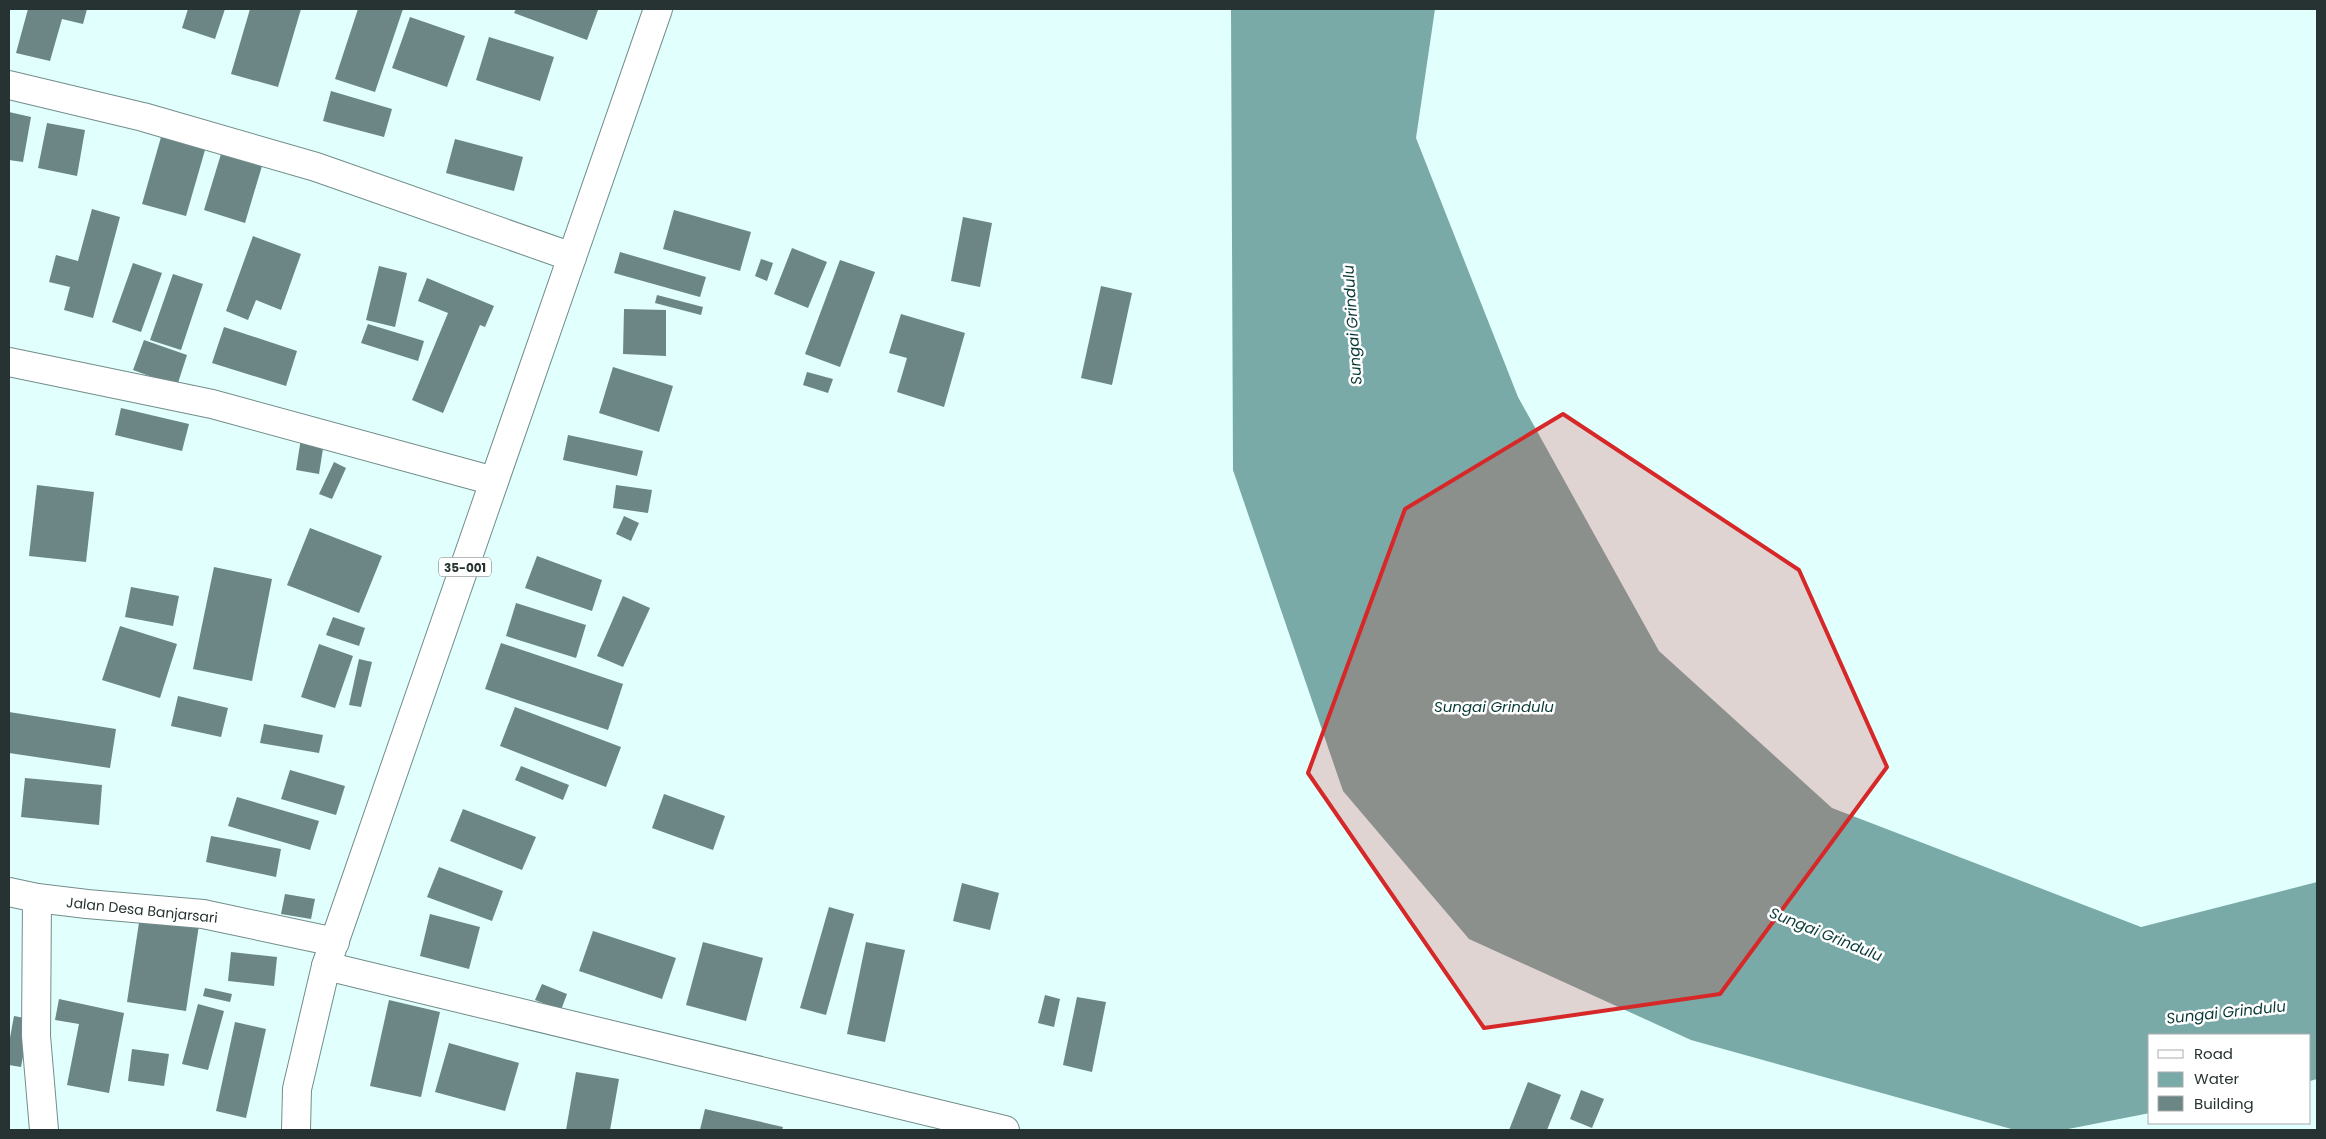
<svg xmlns="http://www.w3.org/2000/svg" width="2326" height="1139" font-family="Poppins,sans-serif">
	<rect width="100%" height="100%" fill="#e1fffc"/>
	<polygon fill="#79aaa7" points="1231,9 1435,9 1416,138 1518,397 1659,651 1832,808 2141,927 2317,882 2317,1079 2310,1081 2310,1035 2150,1035 2150,1113 2063,1130 2015,1130 1691,1040 1469,939 1343,791 1233,470"/>
	<g fill="#6b8684">
		<polygon points="28,9 87,9 83,24 62,19 50,61 16,53"/>
		<polygon points="188,9 225,9 215,39 182,28"/>
		<polygon points="250,9 301,9 278,87 231,74"/>
		<polygon points="358,9 403,9 375,92 335,79"/>
		<polygon points="516,9 595,9 598,10 587,40 514,13"/>
		<polygon points="410,17 465,36 447,87 392,68"/>
		<polygon points="489,37 554,57 540,101 476,80"/>
		<polygon points="331,91 392,109 384,137 323,121"/>
		<polygon points="9,112 31,117 23,162 9,160"/>
		<polygon points="47,123 85,130 77,176 38,168"/>
		<polygon points="163,130 207,143 186,216 142,204"/>
		<polygon points="455,139 523,157 514,191 446,173"/>
		<polygon points="221,154 262,166 245,223 204,210"/>
		<polygon points="92,209 120,217 93,318 64,310 70,287 49,282 56,255 78,261"/>
		<polygon points="674,210 751,232 740,271 663,249"/>
		<polygon points="963,217 992,223 980,287 951,281"/>
		<polygon points="253,236 301,254 281,310 256,300 248,320 226,311"/>
		<polygon points="792,248 827,262 808,308 774,294"/>
		<polygon points="620,252 706,277 700,297 614,273"/>
		<polygon points="761,259 773,263 767,281 755,276"/>
		<polygon points="840,260 875,272 840,367 805,354"/>
		<polygon points="133,263 162,273 141,332 112,322"/>
		<polygon points="379,266 407,273 395,327 366,320"/>
		<polygon points="173,274 203,284 181,350 150,340"/>
		<polygon points="427,278 494,306 485,327 480,325 443,413 412,400 448,313 418,301"/>
		<polygon points="1101,286 1132,293 1112,385 1081,378"/>
		<polygon points="657,295 703,307 701,315 655,303"/>
		<polygon points="624,309 666,310 666,356 623,354"/>
		<polygon points="901,314 965,333 944,407 897,392 907,358 889,353"/>
		<polygon points="368,324 424,341 418,361 361,343"/>
		<polygon points="224,327 297,351 286,386 212,363"/>
		<polygon points="144,340 187,355 177,386 133,370"/>
		<polygon points="613,367 673,386 659,432 599,413"/>
		<polygon points="807,372 833,379 828,393 803,385"/>
		<polygon points="121,408 189,424 182,451 115,435"/>
		<polygon points="568,435 643,451 637,476 563,460"/>
		<polygon points="301,438 324,442 319,474 296,470"/>
		<polygon points="334,462 346,468 332,499 319,494"/>
		<polygon points="37,485 94,492 86,562 29,556"/>
		<polygon points="616,485 652,490 648,513 613,508"/>
		<polygon points="624,516 639,523 631,541 616,534"/>
		<polygon points="310,528 382,556 359,613 287,585"/>
		<polygon points="537,556 602,580 592,611 525,588"/>
		<polygon points="214,567 272,579 252,681 193,669"/>
		<polygon points="131,587 179,596 173,626 125,617"/>
		<polygon points="623,596 650,608 623,667 597,656"/>
		<polygon points="516,603 586,625 576,658 506,636"/>
		<polygon points="333,617 365,628 359,646 326,635"/>
		<polygon points="120,626 177,644 160,698 102,680"/>
		<polygon points="501,643 623,684 608,730 485,689"/>
		<polygon points="319,644 353,656 335,708 301,697"/>
		<polygon points="359,659 372,662 361,707 349,705"/>
		<polygon points="178,696 228,708 221,737 171,726"/>
		<polygon points="515,707 621,747 606,787 500,746"/>
		<polygon points="9,712 116,729 110,768 9,753"/>
		<polygon points="264,724 323,735 319,753 260,743"/>
		<polygon points="521,766 569,785 563,800 515,780"/>
		<polygon points="290,770 345,786 336,815 281,799"/>
		<polygon points="25,778 102,785 99,825 21,817"/>
		<polygon points="664,794 725,816 713,850 652,828"/>
		<polygon points="237,797 319,821 310,850 228,826"/>
		<polygon points="463,809 536,837 522,870 450,841"/>
		<polygon points="211,836 281,849 276,877 206,862"/>
		<polygon points="439,867 503,891 492,921 427,897"/>
		<polygon points="962,883 999,893 990,930 953,921"/>
		<polygon points="285,894 315,899 311,919 281,914"/>
		<polygon points="829,907 854,914 826,1015 800,1008"/>
		<polygon points="430,914 480,927 469,969 420,956"/>
		<polygon points="140,916 199,925 186,1011 127,1002"/>
		<polygon points="593,931 676,958 662,999 579,971"/>
		<polygon points="703,942 763,958 746,1021 686,1005"/>
		<polygon points="866,942 905,950 885,1042 847,1034"/>
		<polygon points="231,952 277,957 274,986 228,981"/>
		<polygon points="542,984 567,994 561,1010 535,1000"/>
		<polygon points="205,988 232,994 230,1002 203,996"/>
		<polygon points="1045,995 1060,999 1054,1027 1038,1023"/>
		<polygon points="1077,997 1106,1002 1092,1072 1063,1065"/>
		<polygon points="59,999 124,1013 109,1093 67,1085 79,1024 55,1020"/>
		<polygon points="389,1000 440,1012 421,1097 370,1086"/>
		<polygon points="198,1004 224,1011 208,1070 182,1064"/>
		<polygon points="14,1016 30,1019 21,1067 9,1065 9,1043"/>
		<polygon points="235,1022 266,1029 246,1118 216,1111"/>
		<polygon points="449,1043 519,1063 505,1111 435,1092"/>
		<polygon points="132,1049 169,1054 164,1086 128,1081"/>
		<polygon points="576,1072 619,1079 610,1130 566,1130"/>
		<polygon points="1528,1082 1561,1095 1547,1130 1509,1130"/>
		<polygon points="1581,1090 1604,1099 1592,1128 1570,1119"/>
		<polygon points="705,1109 783,1127 782,1130 700,1130"/>
	</g>
	<g fill="none" stroke-linecap="round" stroke-linejoin="round">
		<defs>
			<g id="minor">
				<polyline points="9,85 143,117 316,167 572,257"/>
				<polyline points="9,362 212,404 494,481"/>
				<polyline points="9,892 37,898 87,904 203,914 335,942"/>
				<polyline points="37,898 36,1036 44,1130"/>
				<polyline points="326,966 1005,1130"/>
			</g>
			<polyline id="major" points="296,1130 297,1089 326,966 658,9"/>
		</defs>
		<use href="#minor" stroke="#728d8b" stroke-width="30"/>
		<use href="#major" stroke="#728d8b" stroke-width="30"/>
		<use href="#minor" stroke="#fff" stroke-width="28"/>
		<use href="#major" stroke="#fff" stroke-width="28"/>
	</g>
	<path fill="#d62828" fill-opacity="0.2" stroke="#d62828" stroke-width="4" stroke-linejoin="round" d="M1563,414L1799,570L1887,767L1720,994L1484,1028L1308,773L1405,509Z"/>
	<g text-anchor="middle" dominant-baseline="central" stroke-width="5" stroke-linejoin="round" paint-order="stroke">
		<rect fill="#fff" stroke="#687070" stroke-width="1" x="439" y="557.5" width="52" height="19" rx="4"/>
		<g font-size="12" font-weight="bold" fill="#273332">
			<text x="465" y="567">35-001</text>
		</g>
		<g font-size="14" fill="#273332" stroke="#fff">
			<text transform="translate(142 910) rotate(6)">Jalan Desa Banjarsari</text>
		</g>
		<g font-size="15" font-style="italic" fill="#083937" stroke="#fff">
			<text transform="translate(1352 325) rotate(-94)">Sungai Grindulu</text>
			<text x="1494" y="706">Sungai Grindulu</text>
			<text transform="translate(1826 934) rotate(22)">Sungai Grindulu</text>
			<text transform="translate(2226 1012) rotate(-6)">Sungai Grindulu</text>
		</g>
	</g>
	<rect width="2326" height="1139" fill="none" stroke="#273332" stroke-width="20"/>
	<rect x="2148" y="1034" width="162" height="90" fill="#ffffff" stroke="#a9adad"/>
	<rect x="2158" y="1050" width="25" height="8" fill="#ffffff" stroke="#a9adad"/>
	<text x="2194" y="1059" font-size="15" fill="#273332">Road</text>
	<rect x="2158" y="1072" width="25" height="15" fill="#79aaa7" stroke="#a9adad"/>
	<text x="2194" y="1084" font-size="15" fill="#273332">Water</text>
	<rect x="2158" y="1096" width="25" height="15" fill="#6b8684" stroke="#a9adad"/>
	<text x="2194" y="1109" font-size="15" fill="#273332">Building</text>
</svg>
